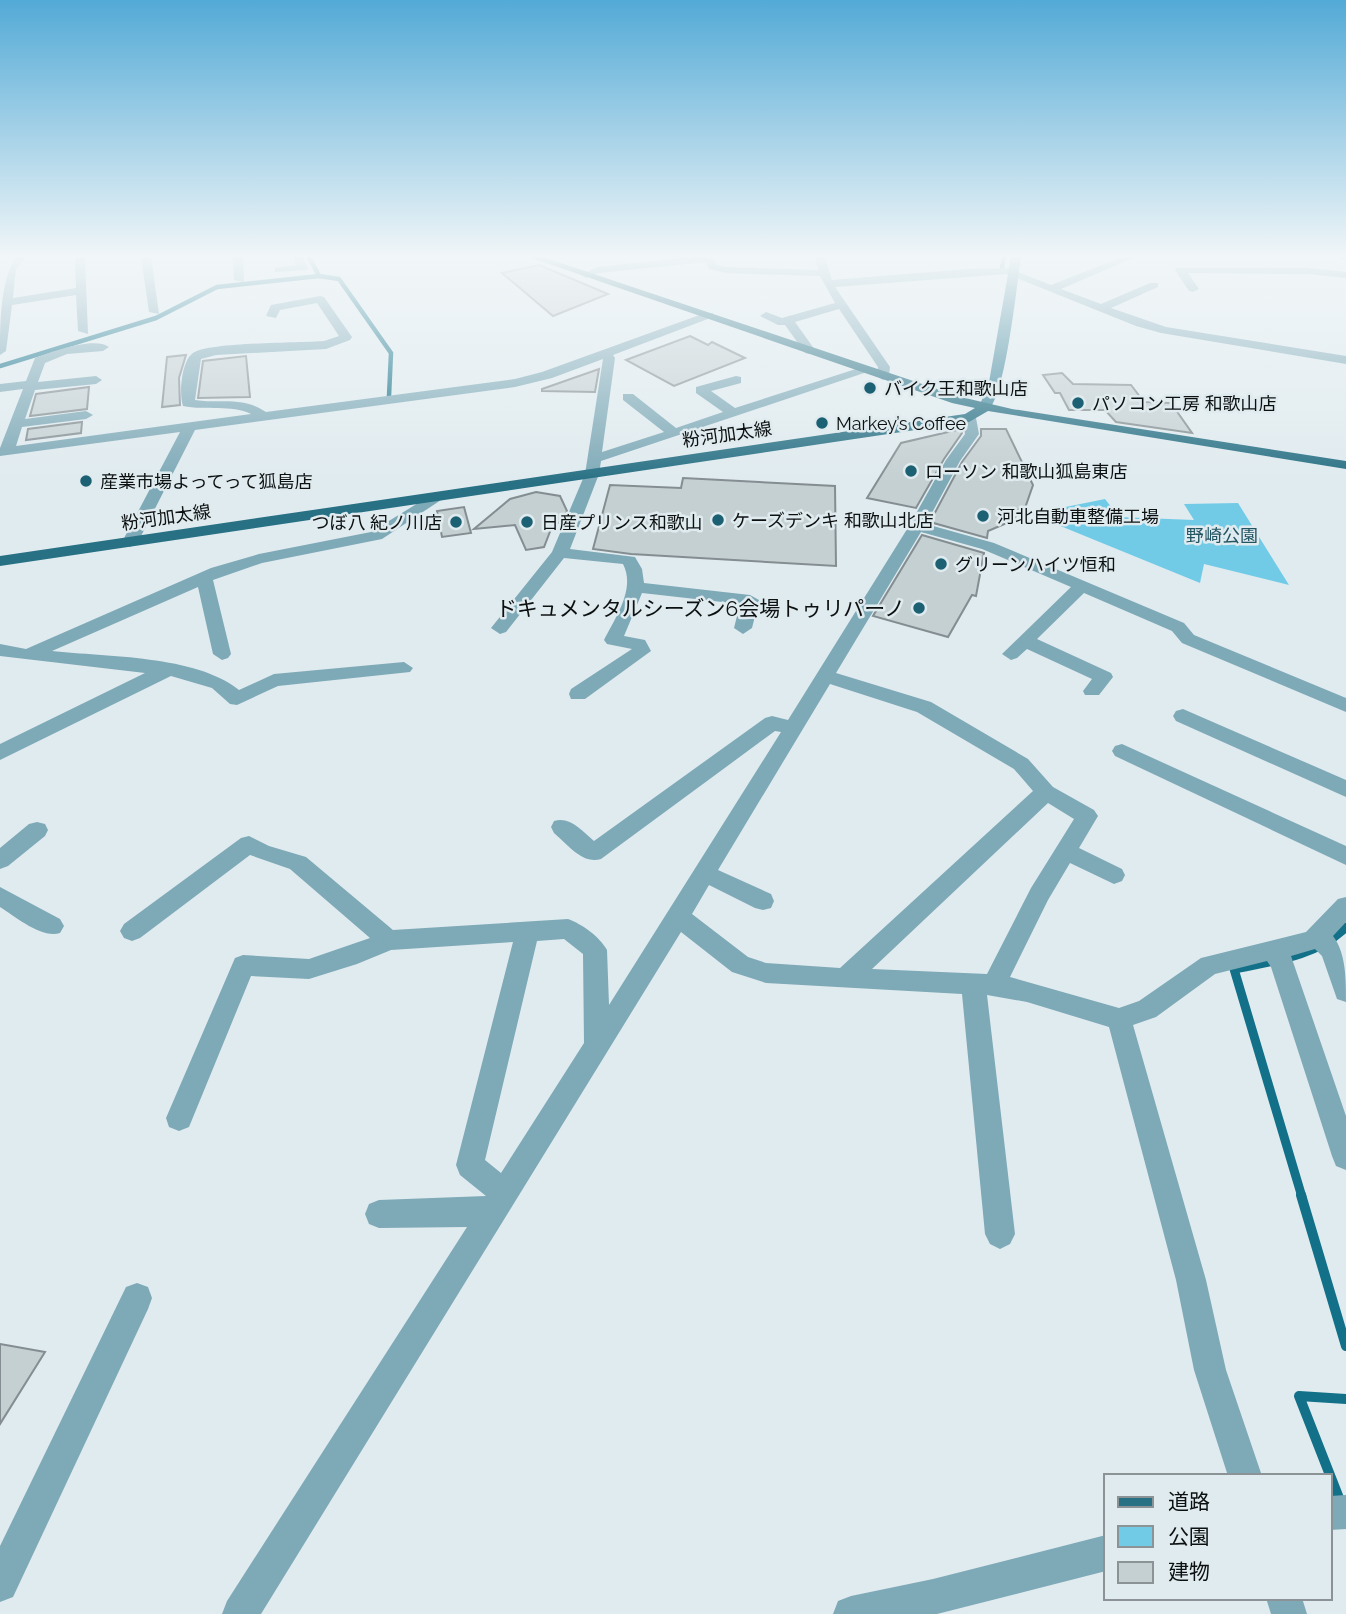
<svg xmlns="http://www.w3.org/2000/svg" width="1346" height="1614" font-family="Raleway,'Noto Sans JP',sans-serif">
	<rect width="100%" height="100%" fill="#e0ebef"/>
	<polygon fill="#71cbe7" points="1105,499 1119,517 1194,520 1184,504 1238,503 1289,585 1204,564 1200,583 1031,514"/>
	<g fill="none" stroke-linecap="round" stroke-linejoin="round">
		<g stroke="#127188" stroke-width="4.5">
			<polyline points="309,257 319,276"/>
			<polyline points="1002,267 1004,257"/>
			<polyline points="0,366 156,318 217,287 319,276 339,279 391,353 389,396"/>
		</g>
		<path stroke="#127188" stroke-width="9" d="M1302,1197L1234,969C1274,961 1315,957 1346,927"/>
		<g stroke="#127188" stroke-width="10">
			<polyline points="1301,1195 1346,1346"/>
			<polyline points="1346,1399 1299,1396 1346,1516"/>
		</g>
	</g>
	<g fill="#c5d0d3" stroke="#848e92" stroke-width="2">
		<polygon points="539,265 608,294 553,316 502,273"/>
		<polygon points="690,336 708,345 712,342 745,358 674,386 626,360"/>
		<polygon points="186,355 179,378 180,405 162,407 167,357"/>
		<polygon points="246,356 250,397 198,398 203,361"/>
		<polygon points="599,369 595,392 542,391 542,389"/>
		<polygon points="1062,373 1073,384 1131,385 1144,402 1171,403 1192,433 1116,422 1105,410 1069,410 1060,393 1055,393 1043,375"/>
		<polygon points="89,387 87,409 30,416 36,394"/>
		<polygon points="82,422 81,433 26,440 28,429"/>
		<polygon points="961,429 962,433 944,459 916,508 867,498 901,443"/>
		<polygon points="981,429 1006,429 1033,485 1024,511 1019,509 1014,520 988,531 987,538 930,522 962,462 981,436"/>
		<polygon points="683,478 835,486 836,566 631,554 593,549 610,485 681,488"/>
		<polygon points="536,492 560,496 567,511 562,522 553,524 544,547 526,550 515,525 474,529 510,499"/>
		<polygon points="464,507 471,533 442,537 437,511"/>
		<polygon points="922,535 984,553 976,596 972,595 948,637 873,616"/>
		<polygon points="0,1344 45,1352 0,1424"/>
	</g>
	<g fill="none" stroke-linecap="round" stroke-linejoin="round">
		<g fill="#7ea9b7" fill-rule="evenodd">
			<path d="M16,257H26L16,269L13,298L76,288L75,257H85L88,334L78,331L76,295L12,305L6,351L0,355C0,324 0,281 16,257Z"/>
			<polygon points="141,257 151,257 159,314 149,312"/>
			<polygon points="233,257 243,257 244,282 234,280"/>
			<polygon points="293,257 303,257 308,268 307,270 275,272 275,268 296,265"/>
			<polygon points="690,257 712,257 717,265 727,267 818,270 815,257 825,257 832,280 968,269 1013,268 1018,272 1051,285 1122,257 1135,257 1061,289 1101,304 1150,283 1158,283 1158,287 1111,308 1166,327 1346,356 1346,364 1161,333 1136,326 1007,274 835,287 890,367 889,376 883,380 877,376 878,367 839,309 795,322 815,350 809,354 805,353 785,325 778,325 760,316 766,312 782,318 835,303 820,276 727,273 709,269 705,262 599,273 586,278 581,275 597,267"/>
			<polygon points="1339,257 1346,257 1346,260 1340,259"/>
			<polygon points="1176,268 1309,268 1346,272 1346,278 1309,274 1188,273 1199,289 1193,292 1189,291 1175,270"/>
			<path d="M320,296L324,297L352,337L350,340L326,349L216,355L201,359L195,400C220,404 243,396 266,412L515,379L542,372L705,313H713V317L613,355L615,358L602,452L664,432L623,400V394H633L676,428L723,412L696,393V387L736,376L741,377V383L711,391L735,408L862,367L867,366L873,370L601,461L599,474L570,549L635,557L642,569L644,583L750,595L759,600L752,628L743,634L734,628L740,604L642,593L624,636L645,640L651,651L585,699H571L569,694L571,689L632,649L607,644L604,640C615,618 636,589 623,564L564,558L506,632L500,634L491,628L552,552L585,474L603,359L552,378L515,387L195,430L138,542L130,547L122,542L180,432L0,456V448L23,389L0,392V384L26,381L35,358C51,352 94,336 109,347L103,351L67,354L45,363L38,382L96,376L102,380L96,384L35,390L25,419L86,411L93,415L86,419L22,427L16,446L251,414C231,404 206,411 183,406C179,395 181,361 193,353C209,342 299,343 324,341L339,336L317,303L280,310L276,318L266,316L271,305Z"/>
			<path d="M969,414L976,418L979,434L960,461L926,524L994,543L1184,623L1194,635L1346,698V712L1182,643L1172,631L1084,593L1037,639L1111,673L1113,677L1099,695H1085L1083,691L1092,679L1027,649L1017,658L1011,660L1002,654L1071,587L982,549L921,532L836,673L931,702L1028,759L1053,787L1094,810L1098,816L1079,848L1122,869L1125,875L1122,881L1114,884L1070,863L1048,900L1010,977L1119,1008L1139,1001L1201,958L1306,932L1338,899L1346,897V922L1333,936C1346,953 1346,979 1346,1002L1337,999L1322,956L1315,949L1291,956L1346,1116V1170L1336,1166L1332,1156L1271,967L1267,961L1215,974L1156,1017L1133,1025L1206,1280L1226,1370L1262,1476H1228L1194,1370L1176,1280L1109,1027L1027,1002L987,995L1015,1234L1010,1244L1000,1249L990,1244L985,1234L962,994L766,983L732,972L681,932L261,1614H222L227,1601L467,1227L379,1228L369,1224L365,1214L369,1204L379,1200L486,1196L460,1175L456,1165L513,942L391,950L357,964L309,979L251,976L189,1127L179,1131L169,1127L166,1118L235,958L243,955L309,959L370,938L290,869L250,855L140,938L132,941L124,938L120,931L124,924L241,838L249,836L269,846L306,857L393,930L568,919C582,924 600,937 607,950L609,1005L781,732L775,731L601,859C583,865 567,844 554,833L551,827L554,821C570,816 582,831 594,841L765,718L772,716L788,720L909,526L946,460L965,434L962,418ZM830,684L917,712L1014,769L1033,791L840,968L766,963L748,957L692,914L709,885L755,908L763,910L771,908L774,901L771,894L718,870ZM1048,803L1074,819L1031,888L987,974L872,969ZM564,939L583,954L584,1043L501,1173L485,1160L537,941Z"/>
			<path d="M436,492L441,494L444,497L441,500L382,539L262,563L213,580L231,654L228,658L222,660L213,654L198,587L52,651C106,657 196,655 239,690L274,674L404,662L413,668L410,672L278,686L237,705L230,704L212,688L171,676L0,760V744L145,673L0,656V644L26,649L211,568L259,554L371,532Z"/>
			<polygon points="1183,709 1346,780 1346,797 1176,721 1173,716 1176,711"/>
			<polygon points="1122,744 1346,846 1346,865 1115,756 1112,751 1115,746"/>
			<polygon points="37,822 45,824 48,830 45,836 8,866 0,869 0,848 29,824"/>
			<path d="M0,887L60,919L64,926L60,933C42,939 16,917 0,907Z"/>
			<polygon points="137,1283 148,1287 152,1298 148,1309 13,1597 0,1602 0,1546 126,1287"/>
			<polygon points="1346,1495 1346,1529 1330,1530 1330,1496"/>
			<polygon points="1106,1535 1106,1571 937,1614 833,1614 838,1601 851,1596 933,1579"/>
			<polygon points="1266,1598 1302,1598 1307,1614 1271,1614"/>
		</g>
		<path fill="#44899e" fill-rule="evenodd" d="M1011,257H1021C1017,281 1005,405 986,411L979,407L989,382Z"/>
		<polygon fill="#287084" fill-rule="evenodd" points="529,257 543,257 961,397 1012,409 1346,461 1346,469 988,411 969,422 0,566 0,556 965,414 975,408 952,403"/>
	</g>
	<linearGradient id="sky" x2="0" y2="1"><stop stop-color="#53aad6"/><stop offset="0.53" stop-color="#f1f6f8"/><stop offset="1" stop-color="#f1f6f8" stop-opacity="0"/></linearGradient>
	<rect width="1346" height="483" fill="url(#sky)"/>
	<g fill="#1c6073" stroke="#e0ebef" stroke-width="2.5">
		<circle cx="870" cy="388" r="7"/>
		<circle cx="1078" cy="403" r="7"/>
		<circle cx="822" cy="423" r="7"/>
		<circle cx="911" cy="471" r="7"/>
		<circle cx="86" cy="481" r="7"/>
		<circle cx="983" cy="516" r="7"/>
		<circle cx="718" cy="520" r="7"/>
		<circle cx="456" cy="522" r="7"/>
		<circle cx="527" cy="522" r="7"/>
		<circle cx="941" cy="564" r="7"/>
		<circle cx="919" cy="608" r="7"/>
	</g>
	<g text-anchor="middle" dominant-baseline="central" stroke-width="5" stroke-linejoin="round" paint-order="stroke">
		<g font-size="18" fill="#0c1011" stroke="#e0ebef" text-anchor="start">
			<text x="884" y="388">バイク王和歌山店</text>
			<text x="1092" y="403">パソコン工房 和歌山店</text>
			<text x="836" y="423">Markey’s Coffee</text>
			<text x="925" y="471">ローソン 和歌山狐島東店</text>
			<text x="100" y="481">産業市場よってって狐島店</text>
			<text x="997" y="516">河北自動車整備工場</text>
			<text x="732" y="520">ケーズデンキ 和歌山北店</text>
			<text x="442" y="522" text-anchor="end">つぼ八 紀ノ川店</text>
			<text x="541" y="522">日産プリンス和歌山</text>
			<text x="955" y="564">グリーンハイツ恒和</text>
		</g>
		<g font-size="18" fill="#0c1011" stroke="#e0ebef">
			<text transform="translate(727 434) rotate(-8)">粉河加太線</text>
			<text transform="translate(166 517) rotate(-8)">粉河加太線</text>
		</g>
		<g font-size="18" fill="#235462" stroke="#e0ebef">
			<text x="1222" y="535">野崎公園</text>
		</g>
		<g font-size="21" fill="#0c1011" stroke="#e0ebef" text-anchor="end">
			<text x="905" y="608">ドキュメンタルシーズン6会場トゥリパーノ</text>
		</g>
	</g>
	<rect x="1104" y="1474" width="228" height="126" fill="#e0ebef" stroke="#8b9396" stroke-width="2"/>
	<rect x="1118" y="1497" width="35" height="10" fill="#287084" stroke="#8b9396" stroke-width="2"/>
	<text x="1168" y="1509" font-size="21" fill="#0c1011">道路</text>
	<rect x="1118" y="1526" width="35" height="21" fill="#71cbe7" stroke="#8b9396" stroke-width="2"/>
	<text x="1168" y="1544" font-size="21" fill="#0c1011">公園</text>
	<rect x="1118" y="1562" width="35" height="21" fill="#c5d0d3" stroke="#8b9396" stroke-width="2"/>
	<text x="1168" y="1579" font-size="21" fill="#0c1011">建物</text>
</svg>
